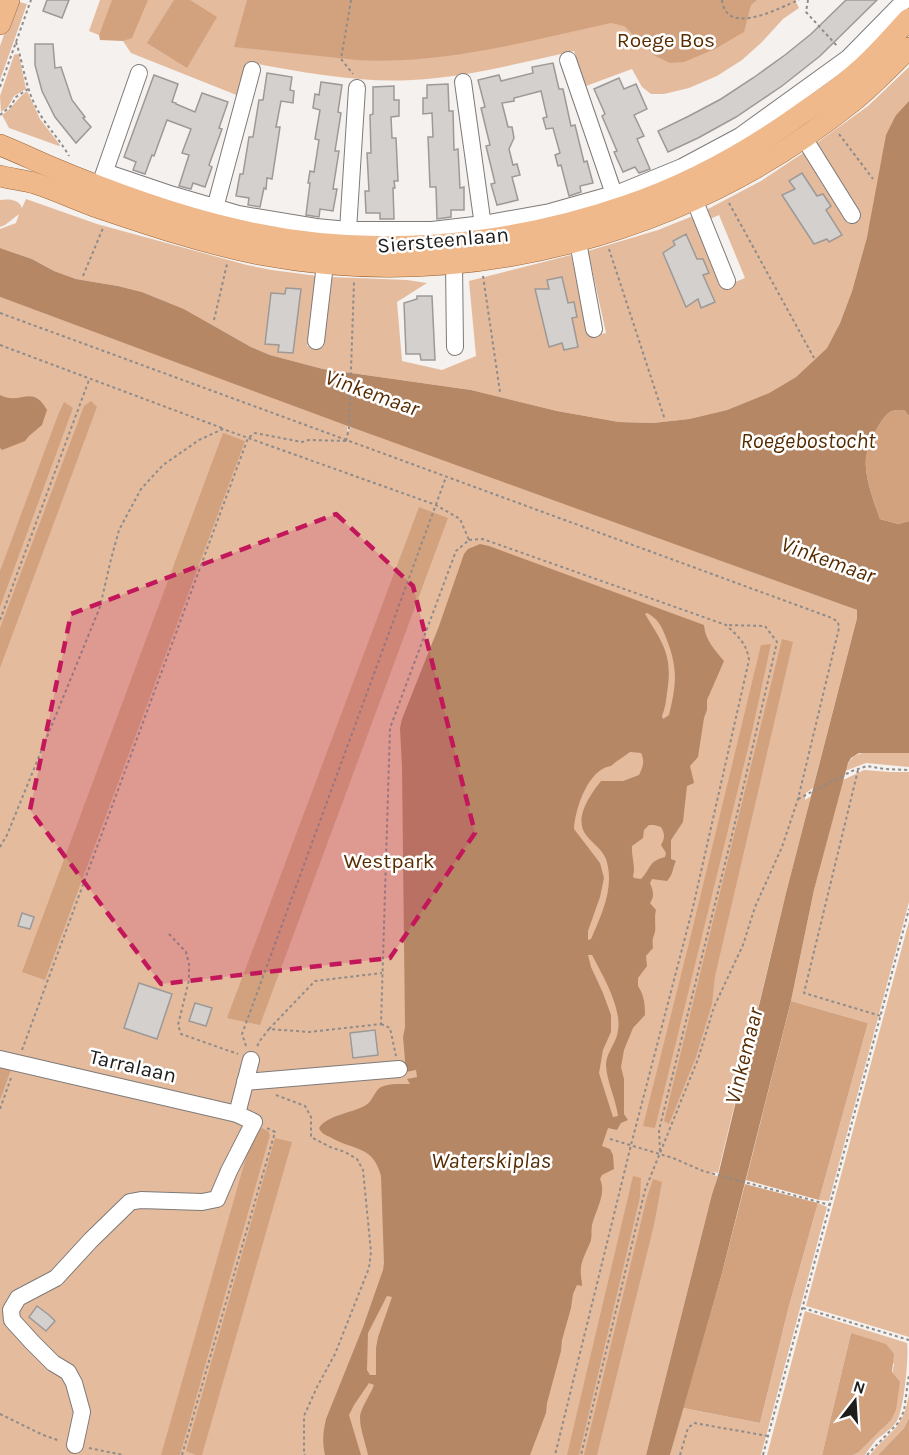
<svg xmlns="http://www.w3.org/2000/svg" width="909" height="1455" font-family="Karla,sans-serif">
	<rect width="100%" height="100%" fill="#f4f1ee"/>
	<g fill="#e5bb9e">
		<path d="M100,0H795L799,8L783,19L762,42L742,60L717,76L689,88L664,94H651L642,87L632,69L586,86L574,51C520,63 467,77 412,80C359,83 300,72 248,62L239,96L131,53L123,41L127,39L101,31L99,35L89,31Z"/>
		<polygon points="16,1 27,4 0,80 0,46"/>
		<polygon points="16,54 19,55 26,89 14,96 8,107 1,112 0,96 14,55"/>
		<path d="M909,67V101L896,115L867,237L852,291L840,323L827,348L796,377L769,393L727,410L689,419L653,423L619,422L557,411L471,390L323,369L270,355L251,347L184,309L142,292L118,286L76,279L54,271L32,259L0,248V229L16,223L19,214L5,225L0,227V200C8,199 19,199 22,208L26,199L97,224L247,265L272,270L317,276L307,346L322,348L331,277L407,280L427,283L397,302L402,361L442,370L476,356L469,281L571,255L590,337L606,333L588,251L658,230L693,216L723,287L745,278L719,215L710,219L706,210L761,181L803,153L848,221L814,145L868,106Z"/>
		<path d="M27,91L40,119L60,145L59,146L9,128L2,115C14,107 16,99 27,91Z"/>
		<polygon points="0,297 348,425 347,430 349,431 351,426 857,610 857,618 813,788 806,793 805,800 811,796 786,893 718,1173 713,1172 712,1175 718,1176 712,1194 646,1455 0,1455"/>
		<path d="M885,752L909,753V767L866,763L845,771C852,749 865,753 885,752Z"/>
		<polygon points="864,770 890,772 909,772 909,902 829,1201 819,1200 868,1023 791,1001 814,890 843,780"/>
		<polygon points="909,921 909,1337 806,1306"/>
		<polygon points="818,1203 827,1207 761,1455 670,1455 683,1408 760,1423 789,1306"/>
		<path d="M805,1311L907,1343C909,1356 904,1409 897,1421C892,1429 883,1434 876,1440C872,1445 868,1450 865,1455H853L859,1452L883,1428L894,1364L851,1333L822,1455H767Z"/>
		<path d="M909,1394V1418L904,1428L878,1455H870C890,1430 903,1430 909,1394Z"/>
	</g>
	<g fill="#d2a27f">
		<polygon points="112,0 148,0 132,38 123,41 100,40 99,35"/>
		<polygon points="174,0 190,0 217,17 187,68 147,43"/>
		<path d="M247,0H757L751,5L744,32L715,49L684,62L670,63L655,56L624,26L611,23C527,41 443,65 357,60L234,47Z"/>
		<polygon points="91,401 97,407 0,668 0,628 84,406"/>
		<polygon points="64,402 73,408 0,607 0,571 58,415"/>
		<path d="M904,410L909,416V521L898,524L880,519C874,502 864,476 866,458C868,446 880,418 890,412C894,410 899,410 904,410Z"/>
		<polygon points="223,433 245,441 45,980 22,972"/>
		<polygon points="419,507 448,518 260,1025 227,1018"/>
		<polygon points="782,639 793,642 715,976 712,1004 696,1057 669,1124 664,1121"/>
		<polygon points="771,644 751,736 655,1128 643,1126 689,943 761,645"/>
		<polygon points="791,1001 868,1023 819,1200 746,1180"/>
		<polygon points="0,1064 12,1067 0,1100"/>
		<polygon points="262,1128 268,1131 270,1135 180,1455 161,1455 253,1133 255,1130"/>
		<polygon points="275,1138 292,1142 202,1455 196,1455 186,1451"/>
		<polygon points="633,1176 641,1178 640,1197 579,1455 567,1455"/>
		<polygon points="653,1179 662,1182 654,1225 597,1455 584,1455 647,1197"/>
		<polygon points="745,1184 818,1203 789,1306 760,1423 683,1408 721,1277"/>
		<polygon points="851,1333 886,1344 894,1354 892,1372 900,1382 896,1410 891,1420 859,1452 853,1455 822,1455"/>
		<polygon points="909,1418 909,1455 878,1455 904,1428"/>
	</g>
	<g fill="#b68765" fill-rule="evenodd">
		<path d="M909,101V416L904,410C899,410 894,410 890,412C880,418 868,446 866,458C864,476 874,502 880,519L898,524L909,521V753H859L851,758L848,763L814,890L791,1001L721,1277L670,1455H646L712,1194L718,1176L786,893L857,618V610L348,426L0,297V248L32,259L54,271L76,279L118,286L142,292L184,309L251,347L270,355L323,369L471,390L557,411L619,422L653,423L689,419L727,410L769,393L796,377L827,348L840,323L852,291L867,237L886,135L896,115Z"/>
		<path d="M0,395C21,406 32,383 47,410L42,425L29,436L25,441L2,450L0,448Z"/>
		<path d="M480,544L489,546L704,625C705,640 715,650 724,661L707,700V710L704,718L698,757L690,766L694,783L687,786L683,822L671,840V859L676,861C672,869 674,873 667,881L652,879L650,883C653,890 655,896 650,903L656,910C654,918 656,925 655,932C653,938 652,940 653,948L646,956L647,966L638,978V986C644,995 645,1004 645,1015L633,1028L624,1050L621,1067L624,1079V1114L628,1120L621,1123L617,1130L608,1128L602,1146L610,1149L613,1155L614,1169L602,1175L600,1179C607,1194 595,1211 592,1225C591,1230 592,1235 591,1240C588,1249 582,1258 581,1267C580,1275 582,1279 582,1286L577,1285L573,1294L571,1308L562,1340L561,1351L547,1403L546,1413L530,1455H368C366,1444 357,1422 361,1412C364,1403 370,1395 374,1385L369,1383L354,1405L349,1415L361,1455H325C322,1442 323,1432 326,1419L363,1327L383,1270L384,1263L381,1176C373,1145 354,1151 330,1137C325,1135 322,1134 319,1128C327,1115 353,1113 366,1105C373,1101 374,1091 381,1087C389,1083 401,1084 410,1084L407,1079L417,1077L416,1070L406,1072L403,1037L405,1027L402,767L400,728L402,719L439,626L464,554L468,549ZM647,613C657,618 661,625 665,635C678,667 677,682 669,715L663,719L662,716C665,709 666,701 667,693C673,656 664,645 645,614ZM630,752L641,753C645,761 643,767 639,775L623,781H601C591,794 573,818 586,835C592,843 602,849 606,859C615,887 602,913 591,939L588,940V931L600,897L604,878L600,863L574,829C575,809 588,769 611,766C616,761 624,757 630,752ZM649,825H654L661,827C665,834 665,838 661,845L666,853L665,857C648,861 651,869 641,879L634,878L633,876C636,867 631,856 632,846L643,838L644,830ZM588,955H592C602,974 622,1008 618,1030C617,1043 606,1052 606,1065C607,1083 616,1099 618,1116L613,1117L599,1073L603,1050L611,1032V1015L603,993L591,967ZM387,1296L392,1297L378,1337L376,1348V1375H370L367,1370L368,1333Z"/>
	</g>
	<g fill="#d3d0cd" stroke="#9d9997" stroke-width="1.5">
		<polygon points="47,0 69,0 62,18 43,11"/>
		<polygon points="846,0 877,0 820,56 782,86 736,117 698,138 668,152 658,131 689,116 721,99 753,78 785,55 811,34"/>
		<polygon points="35,44 53,44 55,68 61,67 72,100 85,117 83,118 91,127 76,143 55,117 42,91 35,65"/>
		<polygon points="553,63 559,89 563,89 571,126 575,125 584,162 587,161 593,183 580,186 581,192 569,196 561,165 558,166 555,155 560,153 553,128 546,129 543,118 547,117 541,91 514,98 514,101 502,103 508,127 512,127 514,138 509,149 513,165 517,164 520,175 512,177 518,200 497,205 491,184 495,183 486,146 490,145 481,108 485,107 478,80 499,75 501,81 533,73 532,67"/>
		<polygon points="267,73 292,77 290,90 294,91 293,103 281,101 276,127 280,127 272,179 267,178 266,189 264,188 260,207 248,205 249,198 236,196 240,174 243,174 249,137 253,137 259,100 263,100"/>
		<polygon points="154,75 178,84 172,102 176,103 176,104 195,112 202,93 228,102 219,128 222,129 209,165 212,167 205,187 193,183 191,189 179,186 189,155 182,153 191,129 167,120 154,156 152,155 145,174 133,170 136,162 124,157"/>
		<polygon points="619,78 624,89 636,84 647,109 634,115 644,136 637,139 650,169 639,173 635,167 623,172 614,152 617,151 602,116 605,114 594,89"/>
		<polygon points="321,82 342,85 338,112 341,113 335,151 339,151 333,189 337,189 333,211 320,209 319,217 306,215 310,183 308,183 310,171 314,172 319,140 315,139 320,110 313,108 315,94 319,95"/>
		<polygon points="448,84 449,111 453,111 454,150 458,149 460,188 464,187 464,210 451,210 451,217 437,219 436,187 430,187 429,161 428,137 433,137 432,113 423,114 423,98 427,98 427,85"/>
		<polygon points="394,86 394,100 399,100 399,116 391,117 392,138 396,138 398,181 394,181 395,188 393,188 394,219 380,219 380,213 366,213 365,191 369,191 367,153 371,153 370,115 373,114 373,87"/>
		<polygon points="802,173 817,196 823,194 831,206 826,210 842,235 829,242 827,239 814,244 782,195 795,189 789,181"/>
		<polygon points="686,234 697,259 703,259 709,273 703,275 715,302 701,308 698,299 686,307 663,253 675,245 673,241"/>
		<polygon points="562,277 568,303 574,302 577,317 572,318 578,347 564,350 562,343 549,347 535,289 549,289 547,280"/>
		<polygon points="286,288 301,289 293,353 278,352 279,345 265,344 271,293 285,294"/>
		<polygon points="417,296 432,296 435,360 421,360 420,354 406,354 404,303 417,299"/>
		<polygon points="22,913 34,917 30,929 18,926"/>
		<polygon points="139,983 172,994 157,1039 124,1028"/>
		<polygon points="195,1003 212,1008 206,1026 189,1021"/>
		<polygon points="375,1030 378,1055 353,1058 350,1033"/>
		<polygon points="37,1306 49,1315 55,1321 46,1331 29,1317"/>
	</g>
	<g fill="none" stroke-linecap="round" stroke-linejoin="round">
		<defs>
			<g id="minor">
				<polyline points="568,60 614,194"/>
				<polyline points="463,82 484,233"/>
				<polyline points="804,138 852,215"/>
				<polyline points="105,172 173,195 238,214 316,227 348,230 432,230 483,224 550,212 621,192 682,167 740,136 848,58 905,0"/>
				<polyline points="101,182 139,73"/>
				<polyline points="694,199 727,281"/>
				<polyline points="215,208 252,70"/>
				<polyline points="348,230 357,88"/>
				<polyline points="578,242 594,329"/>
				<polyline points="454,263 455,347"/>
				<polyline points="316,341 325,264"/>
				<polyline points="0,1059 237,1114 254,1122 229,1171 217,1199 202,1202 141,1200 130,1202 91,1240 56,1278 18,1298 11,1310 12,1320 32,1342 53,1363 68,1372 74,1383 82,1412 75,1445"/>
				<polyline points="245,1082 399,1069"/>
				<polyline points="237,1114 251,1060"/>
			</g>
			<g id="major">
				<polyline points="0,24 9,0"/>
				<path d="M0,145C15,151 30,158 46,165C105,190 170,214 234,229C362,260 501,249 626,206C688,185 748,152 801,114C822,100 843,86 861,69C878,54 893,36 909,19"/>
				<path d="M0,176C11,179 23,180 34,183C54,189 74,199 94,206C150,225 206,244 264,255C470,293 689,233 852,102C872,86 891,66 909,48"/>
			</g>
		</defs>
		<use href="#minor" stroke="#7e7a78" stroke-width="18"/>
		<use href="#major" stroke="#9f6433" stroke-width="22"/>
		<g stroke="#8e8c8a" stroke-width="2" stroke-dasharray="3 3" stroke-linecap="butt">
			<polyline points="351,0 341,59 353,74"/>
			<path d="M722,0C727,38 780,7 799,0"/>
			<polyline points="808,0 806,12 838,47"/>
			<path d="M16,42C23,63 25,85 35,105C44,124 59,138 69,156"/>
			<polyline points="0,87 31,0"/>
			<polyline points="0,115 11,106 16,97 28,89"/>
			<polyline points="839,134 873,179"/>
			<polyline points="729,203 814,358"/>
			<polyline points="609,249 665,420"/>
			<polyline points="83,276 103,228"/>
			<polyline points="483,276 500,392"/>
			<polyline points="0,313 832,618 838,622 839,628 798,799 782,847 755,907 743,945 714,1007 698,1059 645,1190 581,1455"/>
			<polyline points="214,320 227,264"/>
			<polyline points="0,345 222,428"/>
			<polyline points="346,441 349,428 354,282"/>
			<path d="M469,540L483,539L726,625C738,636 747,644 749,660L693,907L631,1145L555,1455"/>
			<polyline points="0,620 89,380"/>
			<polyline points="858,770 804,993 881,1016"/>
			<polyline points="798,799 852,771 867,766 885,769 909,770"/>
			<polyline points="0,847 7,835 100,607 111,559 119,530 141,489 163,465 199,440 223,429 436,505 460,519 469,540 456,551 390,728 381,1024 309,1032 269,1029 259,1042 257,1047"/>
			<polyline points="169,934 186,952 189,964 189,980 178,1025 181,1034 238,1054"/>
			<polyline points="381,1024 390,1028 396,1056"/>
			<polyline points="269,1029 315,981 382,973"/>
			<polyline points="246,1046 242,1034 446,477"/>
			<polyline points="22,1050 248,438 255,433 302,442 309,440 346,441"/>
			<polyline points="276,1095 305,1106 311,1117 311,1137 330,1147 345,1152 357,1159 363,1170 371,1252 369,1268 335,1354 317,1387 304,1416 304,1454 305,1455"/>
			<polyline points="0,1109 11,1078"/>
			<polyline points="610,1139 673,1158 703,1171 830,1205"/>
			<polyline points="660,1151 659,1130 734,827 777,642 765,626 726,625"/>
			<polyline points="803,1308 909,1340"/>
			<polyline points="0,1414 43,1435 60,1441"/>
			<polyline points="89,1448 123,1455"/>
			<polyline points="182,1455 275,1132 267,1128"/>
			<polyline points="680,1455 688,1428 694,1423 768,1436"/>
			<polyline points="763,1455 909,909"/>
			<polyline points="867,1455 898,1423 904,1411 909,1374"/>
		</g>
		<use href="#minor" stroke="#fff" stroke-width="16"/>
		<use href="#major" stroke="#efb98c" stroke-width="21"/>
	</g>
	<path fill="#c2185b" fill-opacity="0.2" stroke="#c2185b" stroke-width="4.5" stroke-dasharray="12 8" stroke-linejoin="round" d="M336,514L413,586L475,833L390,958L161,984L30,810L71,614Z"/>
	<g text-anchor="middle" dominant-baseline="central" stroke-width="5" stroke-linejoin="round" paint-order="stroke">
		<g font-size="21" fill="#5a2d01" stroke="#fff">
			<text x="666" y="40">Roege Bos</text>
			<text x="389" y="861">Westpark</text>
		</g>
		<g font-size="21" fill="#1e1d1c" stroke="#fff">
			<text transform="translate(443 240) rotate(-5)">Siersteenlaan</text>
			<text transform="translate(133 1066) rotate(13)">Tarralaan</text>
		</g>
		<g font-size="22" font-style="italic" fill="#562a00" stroke="#fff">
			<text transform="translate(372 393) rotate(20)">Vinkemaar</text>
			<text x="808" y="441">Roegebostocht</text>
			<text transform="translate(828 560) rotate(20)">Vinkemaar</text>
			<text transform="translate(744 1056) rotate(-76)">Vinkemaar</text>
			<text x="491" y="1161">Waterskiplas</text>
		</g>
	</g>
	<g transform="translate(855 1401) rotate(17)" stroke="#ffffff" stroke-width="4.5" paint-order="stroke">
	<path d="M0-4.5L10 22L0 15L-10 22Z" fill="#1e1d1c"/>
	<text y="-9" font-size="16" font-weight="bold" text-anchor="middle" fill="#1e1d1c">N</text>
	</g>
</svg>
